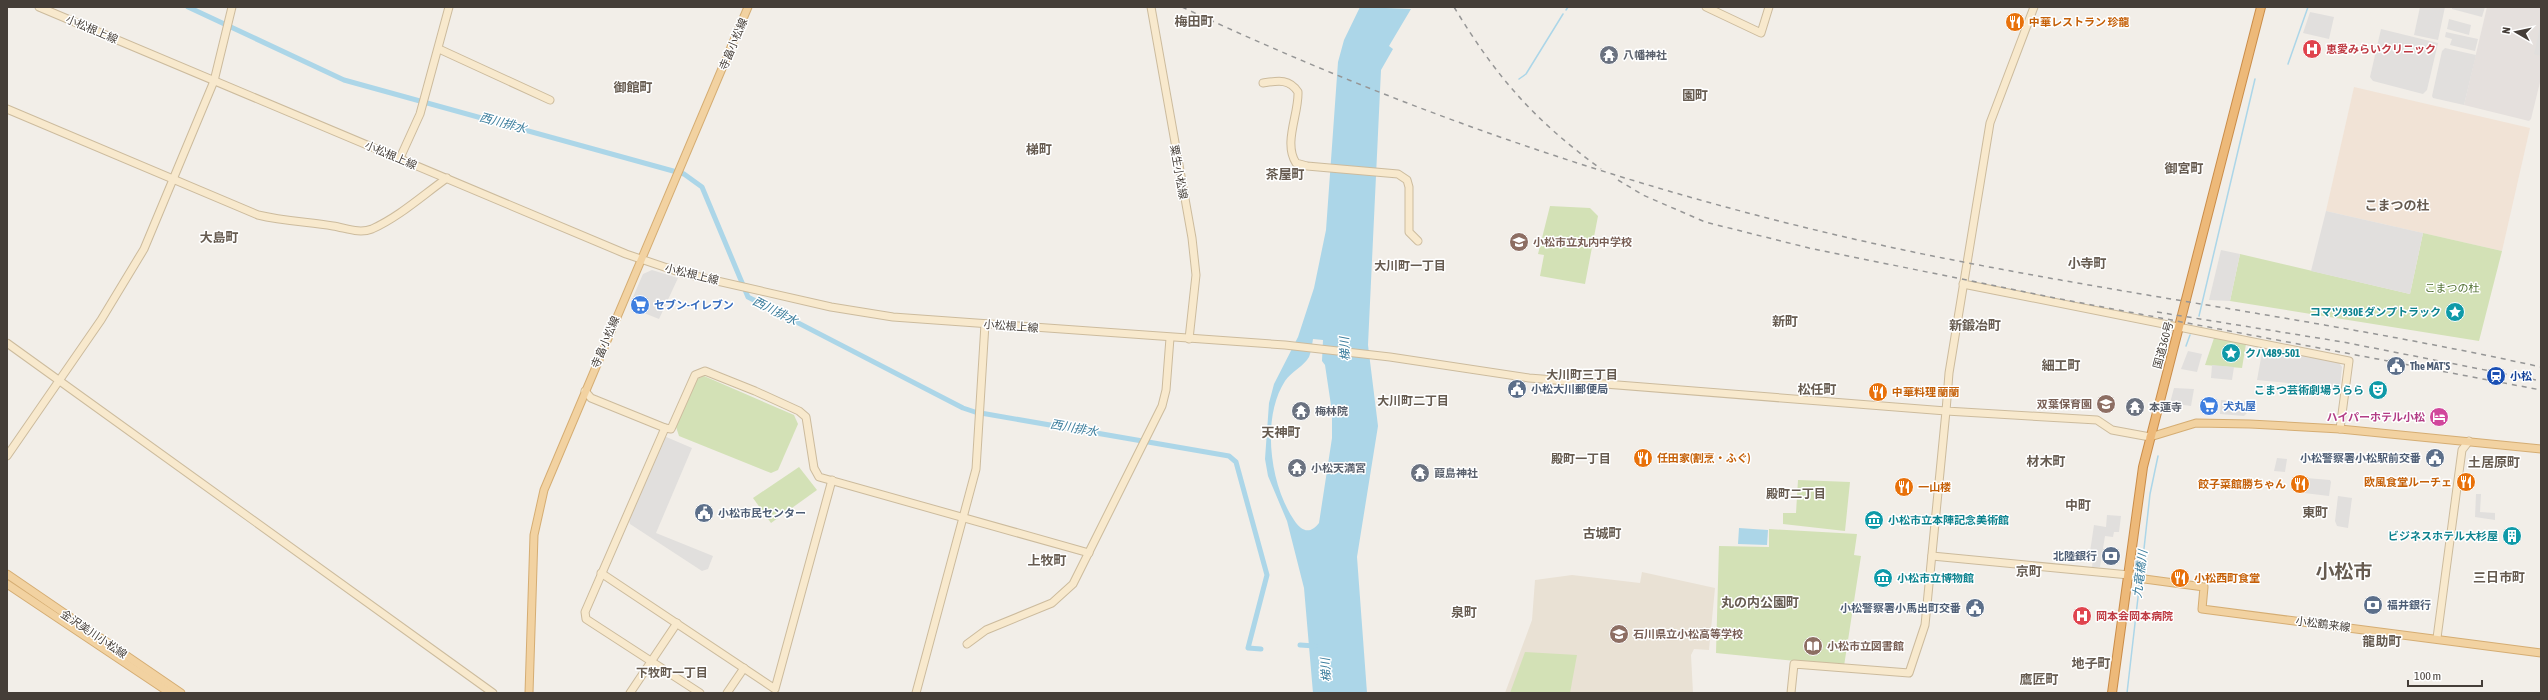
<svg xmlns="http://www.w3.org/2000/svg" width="2548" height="700" font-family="'Asap Condensed','Noto Sans JP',sans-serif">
	<rect width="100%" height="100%" fill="#f2eee8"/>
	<polygon fill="#f1e3d6" points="2354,87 2530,128 2502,251 2326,211"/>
	<polygon fill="#e5e0dd" points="2487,7 2541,7 2541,78 2531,119 2529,121 2464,105"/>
	<polygon fill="#e9e1d4" points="1642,572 1715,588 1709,650 1694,649 1691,655 1693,693 1505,693 1532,620 1535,580 1572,575 1640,583"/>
	<g fill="#d3e1b6">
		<polygon points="1550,206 1590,208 1598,216 1585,284 1540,276 1544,255 1538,254"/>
		<polygon points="2423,233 2502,251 2479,341 2230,301 2240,254 2410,294"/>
		<polygon points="2214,338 2246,344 2242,368 2205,365"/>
		<polygon points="704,376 794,415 798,424 778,470 771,473 679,436 676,427 697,379"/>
		<polygon points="799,467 817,490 771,523 753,498"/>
		<polygon points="1798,480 1850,482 1845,531 1783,524 1783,513 1796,513"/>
		<polygon points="1769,529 1857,534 1854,555 1861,556 1844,666 1716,653 1719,546 1769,547"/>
		<polygon points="1525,652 1577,655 1570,693 1510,693"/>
	</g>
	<g fill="#e1dfdd">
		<polygon points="2420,7 2445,7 2438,40 2414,35"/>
		<polygon points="2452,7 2485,7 2482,17 2452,9"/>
		<polygon points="2310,12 2334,17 2329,39 2303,33"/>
		<polygon points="2449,19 2471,25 2469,35 2447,29"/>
		<polygon points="2541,22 2541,56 2534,54"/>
		<polygon points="2381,29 2438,43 2427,90 2423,94 2373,81 2370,77"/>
		<polygon points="2446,32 2478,39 2475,51 2450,45 2452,39 2445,37"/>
		<polygon points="2445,48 2476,55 2464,105 2433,98 2432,96 2442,51"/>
		<polygon points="2326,211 2423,233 2410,294 2311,271"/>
		<polygon points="2221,250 2240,254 2230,301 2209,300"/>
		<polygon points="652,270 678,278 659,319 644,313 648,303 633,297 643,274"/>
		<polygon points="2265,346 2338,361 2342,367 2340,386 2337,388 2257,380 2263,347"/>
		<polygon points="2188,351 2202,354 2197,372 2181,369"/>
		<polygon points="2212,365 2234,367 2232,380 2211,378"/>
		<polygon points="2174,388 2194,389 2191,406 2170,403"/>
		<polygon points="2221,400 2248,402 2247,413 2244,416 2220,414"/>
		<polygon points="664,436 692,448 656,533 713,556 708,569 702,571 630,524 629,520"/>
		<polygon points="2277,458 2287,459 2285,472 2274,471"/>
		<polygon points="2306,478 2330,480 2331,482 2329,496 2304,493"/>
		<polygon points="2476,494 2481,494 2480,512 2495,513 2495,520 2475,517"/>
		<polygon points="2338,496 2352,498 2348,528 2337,526 2335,521"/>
		<polygon points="2107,515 2121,516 2119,532 2114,532 2113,537 2105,536 2100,567 2092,567 2094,552 2090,552 2094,525 2106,527"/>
	</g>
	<g fill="#acd6e8" fill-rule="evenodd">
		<path d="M1360,7L1411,9L1389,46L1393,49L1381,70L1368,345L1378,426L1357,557L1367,693H1313L1304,588L1287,521L1268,476L1265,459L1269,403L1274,384L1298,337L1314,288L1326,230L1338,62L1344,40ZM1313,339L1323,340L1322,361L1325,365L1332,412V438L1319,523C1310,535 1301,531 1294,520C1270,485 1261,418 1285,381C1291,372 1304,366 1309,357C1311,352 1312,345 1313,339Z"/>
		<polygon points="1739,528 1768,530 1767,545 1738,544"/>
	</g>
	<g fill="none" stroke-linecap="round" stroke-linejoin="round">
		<g stroke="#acd6e8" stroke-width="1.5">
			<polyline points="1566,10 1568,7"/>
			<polyline points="2288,64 2308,7"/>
			<polyline points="1519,79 1526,74 1563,14"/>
			<polyline points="2199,316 2255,79"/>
			<polyline points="2186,346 2190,335"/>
			<polyline points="2141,576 2150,494 2158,456"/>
			<polyline points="2127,693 2140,580"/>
		</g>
		<g stroke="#acd6e8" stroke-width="5">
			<polyline points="188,7 344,80 684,174 702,187 748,297 963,408 975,412 1229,456 1236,462 1267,575 1248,648 1261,649"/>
			<polyline points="1300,645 1315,646"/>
		</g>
		<defs>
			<g id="secondary">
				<polyline points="39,7 626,254 682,273 831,307 893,317 1285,345 1390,357 1529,378 1946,411 1925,625 1909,673 1794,664 1791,693"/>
				<polyline points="1151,7 1192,238 1196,275 1189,339"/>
				<polyline points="1706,7 1761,33 1769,7"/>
				<polyline points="2034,7 1990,123 1949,373 1946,411 2097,420 2112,430 2150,437"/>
				<polyline points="439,49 550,100"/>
				<path d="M1263,83C1277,81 1289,78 1298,92C1299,114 1283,143 1296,163L1307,166L1398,174L1407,180L1409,187V232L1418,241"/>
				<path d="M7,109L258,215C283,221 308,222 333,226C346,228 359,234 372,229C399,217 423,195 447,178"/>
				<polyline points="400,158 420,114 449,7"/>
				<polyline points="1963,284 2349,361 2340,429"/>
				<polyline points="7,343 493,693"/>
				<polyline points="585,391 591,398 665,428 671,429 695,375 705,371 755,391 799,411 806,417 814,468 819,477 1089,553"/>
				<polyline points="665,428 585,612 586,619 700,693"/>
				<polyline points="7,456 101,320 144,249 214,81 232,7"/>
				<polyline points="1932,556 2129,575"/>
				<polyline points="601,573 775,689 832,480"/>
				<polyline points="2437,638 2462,450 2469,441"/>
				<polyline points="967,644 986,630 1052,603 1073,584 1162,406 1166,390 1170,338"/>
				<polyline points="630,693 677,623"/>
				<polyline points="727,693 744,668"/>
				<polyline points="916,693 976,469 985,324"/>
			</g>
			<g id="primary">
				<polyline points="2150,437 2196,423 2250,424 2340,429 2541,449"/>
				<polyline points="7,574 181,693"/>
				<polyline points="2129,575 2137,578 2204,587 2202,609 2541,653"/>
				<polyline points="7,584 170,693"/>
				<polyline points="529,693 534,535 544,490 748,7"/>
			</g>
			<polyline id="highway" points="2112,693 2143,467 2261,7"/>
		</defs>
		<use href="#secondary" stroke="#ccbb9d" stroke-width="9"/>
		<use href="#primary" stroke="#d5ad73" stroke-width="9"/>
		<use href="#highway" stroke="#ca8d4a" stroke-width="10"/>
		<use href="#secondary" stroke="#f8e9cd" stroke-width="7"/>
		<use href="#primary" stroke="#f2d2a1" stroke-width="7"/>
		<use href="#highway" stroke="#edb979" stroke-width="8"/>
		<g stroke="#969696" stroke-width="1.5" stroke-dasharray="5 5" stroke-linecap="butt">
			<path d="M1182,7C1412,115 1651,196 1899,249C2112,294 2329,320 2541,367"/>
			<path d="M1454,7C1497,78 1534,120 1601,169"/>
			<polyline points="1618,180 1643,195 1705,222 1809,248 2050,297 2541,390"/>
			<polyline points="2157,312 2343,342 2541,381"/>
		</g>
	</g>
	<defs>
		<symbol id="restaurant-disc" viewBox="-11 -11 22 22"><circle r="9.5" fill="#e8710a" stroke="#fff"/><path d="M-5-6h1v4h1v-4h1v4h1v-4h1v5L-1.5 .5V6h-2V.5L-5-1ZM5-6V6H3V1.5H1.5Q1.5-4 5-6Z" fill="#fff"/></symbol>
		<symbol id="hospital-disc" viewBox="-11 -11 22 22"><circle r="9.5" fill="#e0444e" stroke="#fff"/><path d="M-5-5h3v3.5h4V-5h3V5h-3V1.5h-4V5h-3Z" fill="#fff"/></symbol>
		<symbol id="temple-disc" viewBox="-11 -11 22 22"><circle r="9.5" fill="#6b7280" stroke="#fff"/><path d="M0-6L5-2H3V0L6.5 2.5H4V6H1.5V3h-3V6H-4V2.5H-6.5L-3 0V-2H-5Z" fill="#fff"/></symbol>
		<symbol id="school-disc" viewBox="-11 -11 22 22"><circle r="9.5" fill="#8d6e63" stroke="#fff"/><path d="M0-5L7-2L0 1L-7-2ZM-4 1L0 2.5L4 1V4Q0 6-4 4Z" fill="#fff"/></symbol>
		<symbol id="supermarket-disc" viewBox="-11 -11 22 22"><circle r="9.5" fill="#3f7fe0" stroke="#fff"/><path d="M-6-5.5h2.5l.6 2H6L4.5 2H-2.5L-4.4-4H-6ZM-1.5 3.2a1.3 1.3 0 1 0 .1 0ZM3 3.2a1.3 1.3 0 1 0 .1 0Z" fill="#fff"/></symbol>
		<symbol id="sight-disc" viewBox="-11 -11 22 22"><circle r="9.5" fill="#0f9aa8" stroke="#fff"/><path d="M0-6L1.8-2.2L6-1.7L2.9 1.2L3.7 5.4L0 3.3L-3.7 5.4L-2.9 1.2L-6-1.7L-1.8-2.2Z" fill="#fff"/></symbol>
		<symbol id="civic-disc" viewBox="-11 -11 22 22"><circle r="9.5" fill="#5c6f8a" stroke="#fff"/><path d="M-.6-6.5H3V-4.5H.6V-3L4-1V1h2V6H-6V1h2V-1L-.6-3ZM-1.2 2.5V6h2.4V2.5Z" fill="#fff"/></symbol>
		<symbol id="station-disc" viewBox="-11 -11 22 22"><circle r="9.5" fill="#1a4fb4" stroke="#fff"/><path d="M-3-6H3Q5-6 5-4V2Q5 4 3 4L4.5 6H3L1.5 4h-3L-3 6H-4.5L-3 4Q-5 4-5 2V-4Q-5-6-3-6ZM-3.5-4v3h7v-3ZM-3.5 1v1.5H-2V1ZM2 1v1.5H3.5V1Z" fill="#fff"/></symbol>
		<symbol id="theatre-disc" viewBox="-11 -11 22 22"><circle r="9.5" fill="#0f9aa8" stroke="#fff"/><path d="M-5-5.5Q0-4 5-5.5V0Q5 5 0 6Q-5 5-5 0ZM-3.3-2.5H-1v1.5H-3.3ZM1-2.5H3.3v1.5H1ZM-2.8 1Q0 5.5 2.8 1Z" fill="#fff"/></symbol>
		<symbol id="hotel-disc" viewBox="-11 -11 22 22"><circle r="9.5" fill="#d1479c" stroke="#fff"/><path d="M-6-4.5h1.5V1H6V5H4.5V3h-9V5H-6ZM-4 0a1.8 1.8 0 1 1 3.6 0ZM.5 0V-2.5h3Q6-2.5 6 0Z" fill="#fff"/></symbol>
		<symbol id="museum-disc" viewBox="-11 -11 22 22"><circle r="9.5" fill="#0f9aa8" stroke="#fff"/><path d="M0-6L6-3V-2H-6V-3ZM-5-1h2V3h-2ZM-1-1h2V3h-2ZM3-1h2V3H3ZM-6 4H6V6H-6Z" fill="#fff"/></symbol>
		<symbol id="building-disc" viewBox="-11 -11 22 22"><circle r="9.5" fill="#0f9aa8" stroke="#fff"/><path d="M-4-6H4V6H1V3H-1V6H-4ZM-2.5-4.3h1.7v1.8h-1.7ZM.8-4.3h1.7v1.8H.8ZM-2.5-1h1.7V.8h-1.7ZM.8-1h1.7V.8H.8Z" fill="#fff"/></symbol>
		<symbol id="bank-disc" viewBox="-11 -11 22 22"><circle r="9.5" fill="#5c6f8a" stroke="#fff"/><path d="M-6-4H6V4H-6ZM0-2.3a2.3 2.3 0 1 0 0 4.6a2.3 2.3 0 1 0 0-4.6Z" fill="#fff"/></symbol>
		<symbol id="library-disc" viewBox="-11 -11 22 22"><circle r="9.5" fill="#8d6e63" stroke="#fff"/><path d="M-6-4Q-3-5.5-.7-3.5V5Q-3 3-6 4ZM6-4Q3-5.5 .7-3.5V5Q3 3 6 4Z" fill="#fff"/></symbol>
	</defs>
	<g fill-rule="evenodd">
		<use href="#restaurant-disc" x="2004" y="11" width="22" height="22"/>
		<use href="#hospital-disc" x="2301" y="38" width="22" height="22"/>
		<use href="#temple-disc" x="1598" y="44" width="22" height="22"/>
		<use href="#school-disc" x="1508" y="231" width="22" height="22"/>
		<use href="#supermarket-disc" x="629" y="294" width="22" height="22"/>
		<use href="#sight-disc" x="2444" y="301" width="22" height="22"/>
		<use href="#sight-disc" x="2220" y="342" width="22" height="22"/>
		<use href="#civic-disc" x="2385" y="355" width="22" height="22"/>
		<use href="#station-disc" x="2485" y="365" width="22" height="22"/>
		<use href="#civic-disc" x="1506" y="378" width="22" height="22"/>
		<use href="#theatre-disc" x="2367" y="379" width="22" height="22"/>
		<use href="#restaurant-disc" x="1867" y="381" width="22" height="22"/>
		<use href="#school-disc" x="2095" y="393" width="22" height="22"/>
		<use href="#supermarket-disc" x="2198" y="395" width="22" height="22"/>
		<use href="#temple-disc" x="2124" y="396" width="22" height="22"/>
		<use href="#temple-disc" x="1290" y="400" width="22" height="22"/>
		<use href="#hotel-disc" x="2428" y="406" width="22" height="22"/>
		<use href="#restaurant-disc" x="1632" y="447" width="22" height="22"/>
		<use href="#civic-disc" x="2424" y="447" width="22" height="22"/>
		<use href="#temple-disc" x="1286" y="457" width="22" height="22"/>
		<use href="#temple-disc" x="1409" y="462" width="22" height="22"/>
		<use href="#restaurant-disc" x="2455" y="471" width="22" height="22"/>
		<use href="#restaurant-disc" x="2289" y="473" width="22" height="22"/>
		<use href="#restaurant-disc" x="1893" y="476" width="22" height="22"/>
		<use href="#civic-disc" x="693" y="502" width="22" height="22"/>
		<use href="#museum-disc" x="1863" y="509" width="22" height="22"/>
		<use href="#building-disc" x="2501" y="525" width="22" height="22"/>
		<use href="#bank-disc" x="2100" y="545" width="22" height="22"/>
		<use href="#museum-disc" x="1872" y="567" width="22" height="22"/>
		<use href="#restaurant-disc" x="2169" y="567" width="22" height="22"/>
		<use href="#bank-disc" x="2362" y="594" width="22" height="22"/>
		<use href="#civic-disc" x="1964" y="597" width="22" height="22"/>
		<use href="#hospital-disc" x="2071" y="605" width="22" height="22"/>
		<use href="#school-disc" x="1608" y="623" width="22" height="22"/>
		<use href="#library-disc" x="1802" y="635" width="22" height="22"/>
	</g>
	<g text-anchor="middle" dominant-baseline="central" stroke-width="3" stroke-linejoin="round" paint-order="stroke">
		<g font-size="11" font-weight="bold" fill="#c56008" stroke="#fff" text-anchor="start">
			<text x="2029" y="22">中華レストラン 珍龍</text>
			<text x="1892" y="392">中華料理 蘭蘭</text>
			<text x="1657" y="458">任田家(割烹・ふぐ)</text>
			<text x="2452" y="482" text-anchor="end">欧風食堂ルーチェ</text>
			<text x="2286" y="484" text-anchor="end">餃子菜館勝ちゃん</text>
			<text x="1918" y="487">一山楼</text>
			<text x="2194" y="578">小松西町食堂</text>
		</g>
		<g font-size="11" fill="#453e38" stroke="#fff">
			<text transform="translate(92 29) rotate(23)">小松根上線</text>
			<text transform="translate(733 44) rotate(-67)">寺畠小松線</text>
			<text transform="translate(391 155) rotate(23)">小松根上線</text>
			<text transform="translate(1179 172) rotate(80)">粟生小松線</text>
			<text transform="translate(692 274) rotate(14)">小松根上線</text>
			<text transform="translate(1011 326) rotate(4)">小松根上線</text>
			<text transform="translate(605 342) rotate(-67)">寺畠小松線</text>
			<text transform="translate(2163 345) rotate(-75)">国道360号</text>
			<text transform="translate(2323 624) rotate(7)">小松鶴来線</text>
			<text transform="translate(94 634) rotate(34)">金沢美川小松線</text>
		</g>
		<g font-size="11" font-weight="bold" fill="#be3a42" stroke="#fff" text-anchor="start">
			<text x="2326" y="49">恵愛みらいクリニック</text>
			<text x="2096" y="616">岡本会岡本病院</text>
		</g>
		<g font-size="11" font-weight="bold" fill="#5b616d" stroke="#fff" text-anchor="start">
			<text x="1623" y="55">八幡神社</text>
			<text x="2149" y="407">本蓮寺</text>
			<text x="1315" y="411">梅林院</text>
			<text x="1311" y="468">小松天満宮</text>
			<text x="1434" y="473">葭島神社</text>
		</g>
		<g font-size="11" font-weight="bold" fill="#785e54" stroke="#fff" text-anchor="start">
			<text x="1533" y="242">小松市立丸内中学校</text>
			<text x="2092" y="404" text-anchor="end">双葉保育園</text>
			<text x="1633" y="634">石川県立小松高等学校</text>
			<text x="1827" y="646">小松市立図書館</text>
		</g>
		<g font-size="11" fill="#507032" stroke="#fff">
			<text x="2452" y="288">こまつの杜</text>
		</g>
		<g font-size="11" font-weight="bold" fill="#366cbe" stroke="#fff" text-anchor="start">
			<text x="654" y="305">セブン-イレブン</text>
			<text x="2223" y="406">犬丸屋</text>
		</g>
		<g font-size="11" font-weight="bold" fill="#0d838f" stroke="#fff" text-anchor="end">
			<text x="2441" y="312">コマツ930E ダンプトラック</text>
			<text x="2245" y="353" text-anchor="start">クハ489-501</text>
			<text x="2364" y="390">こまつ芸術劇場うらら</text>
			<text x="1888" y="520" text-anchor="start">小松市立本陣記念美術館</text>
			<text x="2498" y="536">ビジネスホテル大杉屋</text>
			<text x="1897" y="578" text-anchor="start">小松市立博物館</text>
		</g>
		<g font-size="11" font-weight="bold" fill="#4e5e75" stroke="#fff" text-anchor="start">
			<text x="2410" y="366">The MAT'S</text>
			<text x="1531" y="389">小松大川郵便局</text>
			<text x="2421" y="458" text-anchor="end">小松警察署小松駅前交番</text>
			<text x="718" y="513">小松市民センター</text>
			<text x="2097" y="556" text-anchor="end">北陸銀行</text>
			<text x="2387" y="605">福井銀行</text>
			<text x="1961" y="608" text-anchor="end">小松警察署小馬出町交番</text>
		</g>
		<g font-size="11" font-weight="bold" fill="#164399" stroke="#fff" text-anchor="start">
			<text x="2510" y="376">小松</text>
		</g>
		<g font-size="11" font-weight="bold" fill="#b23c85" stroke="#fff" text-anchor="end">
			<text x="2425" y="417">ハイパーホテル小松</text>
		</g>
		<g font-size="12" font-style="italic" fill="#3c7e9d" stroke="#fff">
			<text transform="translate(503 123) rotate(15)">西川排水</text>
			<text transform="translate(775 311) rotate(27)">西川排水</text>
			<text transform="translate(1345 349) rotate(-93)">梯川</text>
			<text transform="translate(1074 428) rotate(10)">西川排水</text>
			<text transform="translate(2140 574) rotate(-83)">九竜橋川</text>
			<text transform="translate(1326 670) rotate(-94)">梯川</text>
		</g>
		<g font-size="12" font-weight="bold" fill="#665b50" stroke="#fff">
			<text x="1410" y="266">大川町一丁目</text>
			<text x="1582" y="375">大川町三丁目</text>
			<text x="1413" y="401">大川町二丁目</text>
			<text x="1581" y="459">殿町一丁目</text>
			<text x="1796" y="494">殿町二丁目</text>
			<text x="672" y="673">下牧町一丁目</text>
		</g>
		<g font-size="13" font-weight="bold" fill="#665b50" stroke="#fff">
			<text x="1194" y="21">梅田町</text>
			<text x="633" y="87">御館町</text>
			<text x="1695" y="95">園町</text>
			<text x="1039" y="149">梯町</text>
			<text x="2184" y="168">御宮町</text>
			<text x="1285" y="174">茶屋町</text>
			<text x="2397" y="205">こまつの杜</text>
			<text x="219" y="237">大島町</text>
			<text x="2087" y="263">小寺町</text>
			<text x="1785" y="321">新町</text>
			<text x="1975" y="325">新鍛冶町</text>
			<text x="2061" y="365">細工町</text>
			<text x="1817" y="389">松任町</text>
			<text x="1281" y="432">天神町</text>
			<text x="2046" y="461">材木町</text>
			<text x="2494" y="462">土居原町</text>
			<text x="2078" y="505">中町</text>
			<text x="2315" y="512">東町</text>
			<text x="1602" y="533">古城町</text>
			<text x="1047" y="560">上牧町</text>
			<text x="2029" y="571">京町</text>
			<text x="2499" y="577">三日市町</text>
			<text x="1760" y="602">丸の内公園町</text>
			<text x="1464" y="612">泉町</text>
			<text x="2382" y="641">龍助町</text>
			<text x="2091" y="663">地子町</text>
			<text x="2039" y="679">鷹匠町</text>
		</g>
		<g font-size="19" font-weight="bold" fill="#665b50" stroke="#fff">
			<text x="2344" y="571">小松市</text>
		</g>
	</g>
	<rect width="2548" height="700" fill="none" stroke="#453e38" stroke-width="16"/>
	<g transform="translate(2516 32) rotate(279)" stroke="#ffffff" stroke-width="3" paint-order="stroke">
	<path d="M0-3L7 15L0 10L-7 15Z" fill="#453e38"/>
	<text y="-6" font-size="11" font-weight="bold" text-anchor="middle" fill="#453e38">N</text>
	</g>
	<path d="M2408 680v6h74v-6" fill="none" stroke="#453e38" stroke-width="2"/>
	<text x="2414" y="680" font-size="12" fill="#453e38" stroke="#ffffff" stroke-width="3" paint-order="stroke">100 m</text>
</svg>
